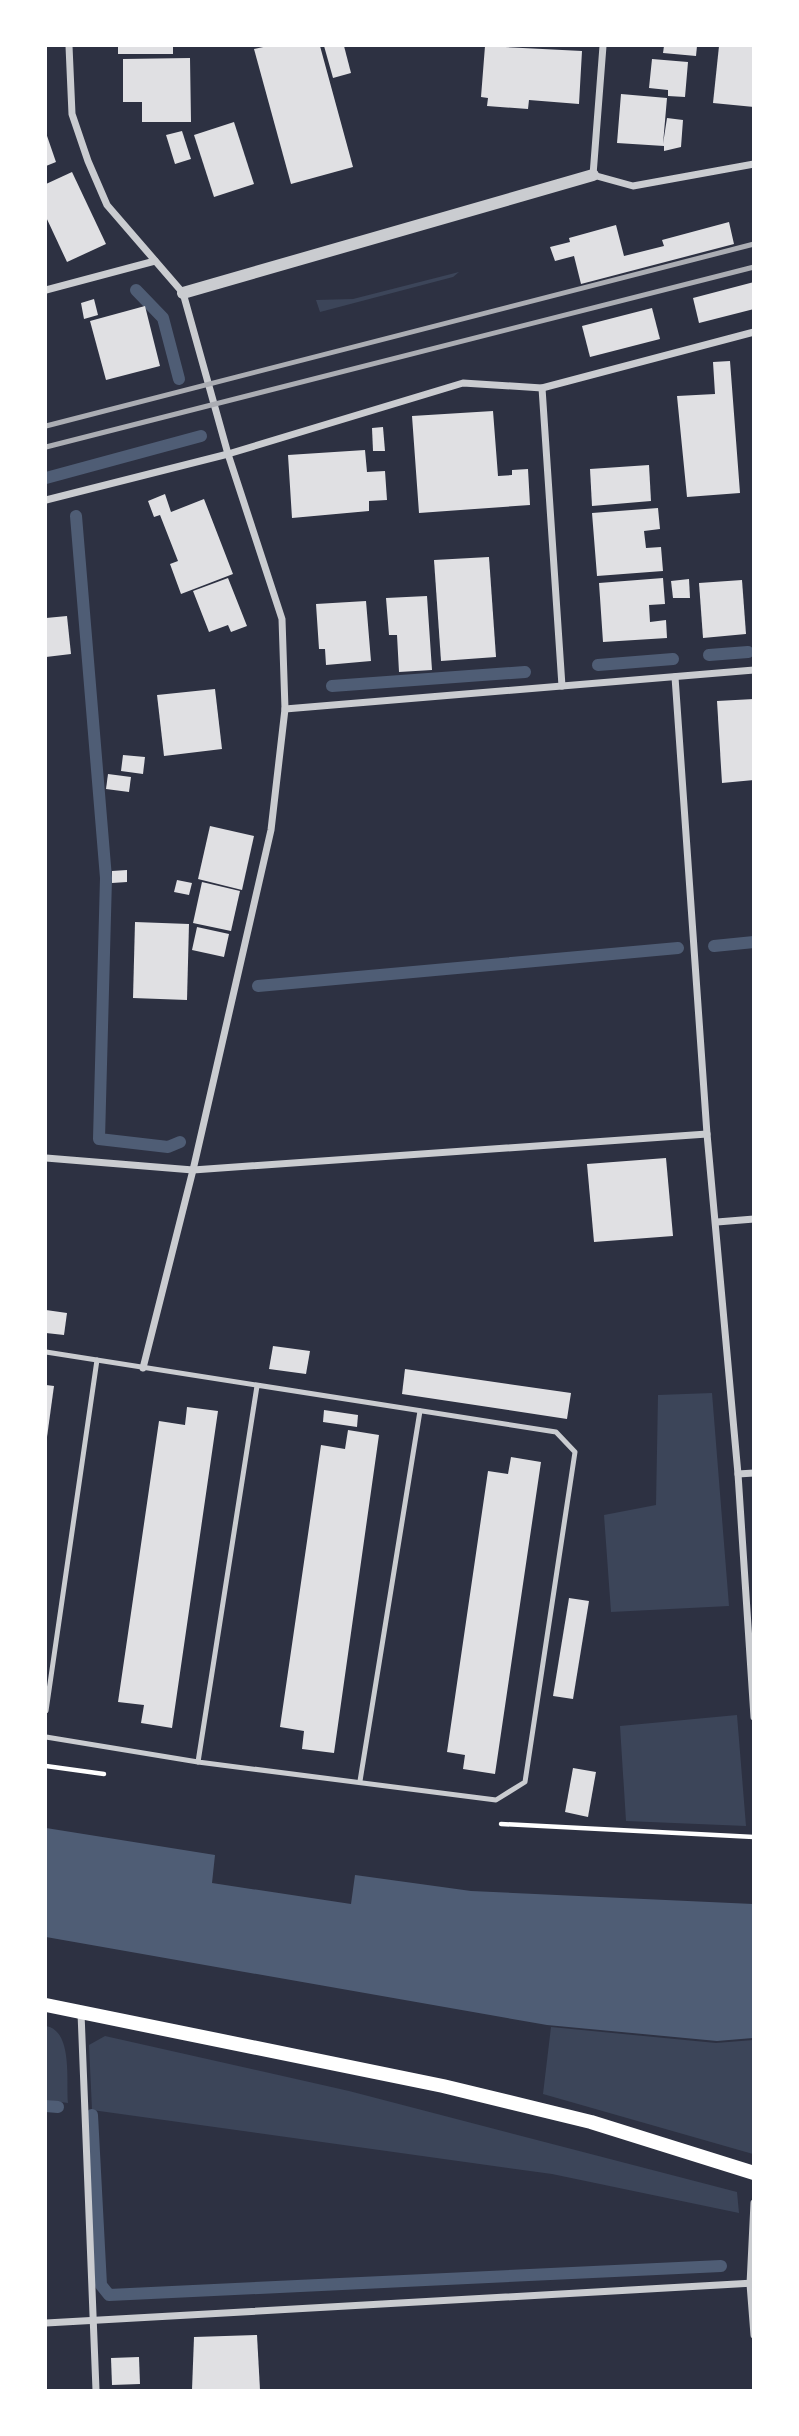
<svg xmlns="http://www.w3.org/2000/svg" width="799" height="2436" font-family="'Source Sans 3',sans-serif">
	<rect width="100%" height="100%" fill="#2d3142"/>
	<g fill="#3c4559">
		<polygon points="459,272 453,277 320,312 316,300 353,299"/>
		<polygon points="712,1393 729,1606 611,1612 604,1515 656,1505 658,1395"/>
		<polygon points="737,1715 746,1826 626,1821 620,1726"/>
		<path d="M46,2026C73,2031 66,2080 68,2103L46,2100Z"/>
		<polygon points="551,2027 716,2043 753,2040 753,2154 543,2094"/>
		<polygon points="105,2036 349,2091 737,2192 739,2213 552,2174 92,2110 89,2045"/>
	</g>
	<polygon fill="#4f5d75" points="46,1828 215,1855 212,1883 351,1904 355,1875 471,1891 753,1904 753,2038 717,2041 547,2025 46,1937"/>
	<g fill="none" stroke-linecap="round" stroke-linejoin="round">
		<g stroke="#4f5d75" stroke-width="12">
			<polyline points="136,290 163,318 179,379"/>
			<polyline points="46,478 201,436"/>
			<polyline points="76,516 106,878 99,1139 168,1147 180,1142"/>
			<polyline points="709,655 748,652"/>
			<polyline points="598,665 673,659"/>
			<polyline points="332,686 525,672"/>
			<polyline points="714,946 754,942"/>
			<polyline points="258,986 678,948"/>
			<polyline points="46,2106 58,2107"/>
			<polyline points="92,2115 101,2285 109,2295 721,2266"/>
		</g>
	</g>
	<g fill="#e0e0e3">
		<rect x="118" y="46" width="55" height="8"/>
		<polygon points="268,46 320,46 353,167 291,184 254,49"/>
		<polygon points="324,46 344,46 351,73 333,78"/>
		<polygon points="485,46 582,51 579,104 529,100 528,109 487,106 488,98 481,97"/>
		<polygon points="664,46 697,46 696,56 663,53"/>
		<polygon points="719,46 754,46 754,107 713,103"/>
		<polygon points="190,58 191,122 142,122 142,102 123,102 123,59"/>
		<polygon points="652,59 688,62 685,97 668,96 668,90 649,88"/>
		<polygon points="621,94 667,98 663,144 667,118 683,120 681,147 664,151 664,146 617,143"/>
		<polygon points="234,122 254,184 214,197 194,135"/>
		<polygon points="182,131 191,159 175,164 166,135"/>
		<polygon points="46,133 56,162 46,166"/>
		<polygon points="72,172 106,244 67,262 46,217 46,184"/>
		<polygon points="729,222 734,244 581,284 574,256 555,261 550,247 570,242 569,238 616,225 624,256 664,246 662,240"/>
		<polygon points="754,282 754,309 699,323 693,298"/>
		<polygon points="94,299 98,315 84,319 81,303"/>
		<polygon points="145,306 160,366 106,380 90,321"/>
		<polygon points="652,308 660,339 590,357 582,326"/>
		<polygon points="730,361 740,493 687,497 677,396 715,394 713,362"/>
		<polygon points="493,411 498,476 512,475 512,470 528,469 530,505 419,513 412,416"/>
		<polygon points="383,427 385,451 373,451 372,428"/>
		<polygon points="365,450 367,472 385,471 387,500 369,501 369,511 292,518 288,455"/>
		<polygon points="649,465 651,501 592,506 590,469"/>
		<polygon points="165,494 171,512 204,499 233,574 181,594 170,564 178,561 160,515 154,517 148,501"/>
		<polygon points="658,508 660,529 644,531 646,548 661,547 663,571 597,576 592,513"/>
		<polygon points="489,557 496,657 441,661 434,560"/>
		<polygon points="228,578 247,626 231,632 228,625 209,632 193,591"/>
		<polygon points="663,578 665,604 649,605 650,622 666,620 667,638 603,642 599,583"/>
		<polygon points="689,579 690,598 673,598 671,581"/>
		<polygon points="742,580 746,634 703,638 699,583"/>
		<polygon points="427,596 432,670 399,672 397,635 389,635 386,598"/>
		<polygon points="366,601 371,661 326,665 325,649 319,649 316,604"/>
		<polygon points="67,616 71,654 46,657 46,618"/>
		<polygon points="215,689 222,749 164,756 157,695"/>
		<polygon points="754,699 754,780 722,783 717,701"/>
		<polygon points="123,755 145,757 143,774 121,771"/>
		<polygon points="108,774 131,777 129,792 106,789"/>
		<polygon points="210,826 254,836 242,890 198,879"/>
		<polygon points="127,870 127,882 112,883 112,871"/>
		<polygon points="177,880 192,883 189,895 174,892"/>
		<polygon points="202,882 240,891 231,931 193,923"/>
		<polygon points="135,922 189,924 187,1000 133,998"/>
		<polygon points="197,927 229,934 224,957 192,950"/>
		<polygon points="666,1158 673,1236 594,1242 587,1164"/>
		<polygon points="46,1310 67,1313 64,1335 46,1333"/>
		<polygon points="273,1346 310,1351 306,1374 269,1369"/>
		<polygon points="405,1369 571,1393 567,1419 402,1394"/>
		<polygon points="46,1385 54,1386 47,1437 46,1437"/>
		<polygon points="187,1407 218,1411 172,1728 141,1723 144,1705 118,1702 159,1421 185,1425"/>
		<polygon points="324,1410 358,1415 357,1427 323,1422"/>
		<polygon points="348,1430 379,1435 334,1753 302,1749 304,1731 280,1727 321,1445 345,1449"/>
		<polygon points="511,1457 541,1462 495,1774 463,1769 465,1755 447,1752 488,1471 508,1474"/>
		<polygon points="569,1598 589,1601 573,1699 553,1696"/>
		<polygon points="573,1768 596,1772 588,1817 565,1812"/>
		<polygon points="257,2335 260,2390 192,2390 194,2337"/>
		<polygon points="139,2357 140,2384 112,2385 111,2358"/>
	</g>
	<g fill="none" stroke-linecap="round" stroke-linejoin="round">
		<g stroke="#fff" stroke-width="4.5">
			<polyline points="46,1766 104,1774"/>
			<polyline points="501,1824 754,1837"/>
		</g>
		<g stroke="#caccd0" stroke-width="5">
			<polyline points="46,1352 556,1432 575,1452 525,1782 496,1800 198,1762 257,1386"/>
			<polyline points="46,1711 97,1360"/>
			<polyline points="46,1737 198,1762"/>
			<polyline points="360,1781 420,1411"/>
		</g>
		<g stroke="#caccd0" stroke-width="7">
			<polyline points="69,46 72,114 88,161 107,205 183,293 228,454 282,619 285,709 271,830 193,1170 143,1368"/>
			<polyline points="603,46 593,175 633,186 754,164"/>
			<polyline points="46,290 155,261"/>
			<polyline points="542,388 562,686"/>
			<polyline points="46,500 228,454 463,383 542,388 754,332"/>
			<polyline points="675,677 707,1134 738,1474 754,1717"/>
			<polyline points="285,709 754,670"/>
			<polyline points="46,1158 193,1170 707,1134"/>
			<polyline points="717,1222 754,1219"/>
			<polyline points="738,1474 754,1473"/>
			<polyline points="81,2013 96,2390"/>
			<polyline points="754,2203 750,2284 754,2335"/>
			<polyline points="46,2323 754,2283"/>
		</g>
		<polyline stroke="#caccd0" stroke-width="12" points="183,293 593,175"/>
		<polyline stroke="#fff" stroke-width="14" points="46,2005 443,2086 591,2122 754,2173"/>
		<g stroke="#abadb3" stroke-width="5">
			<polyline points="46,426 754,244"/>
			<polyline points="46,447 754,267"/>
		</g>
	</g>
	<rect width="799" height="2436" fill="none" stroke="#ffffff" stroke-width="94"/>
</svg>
